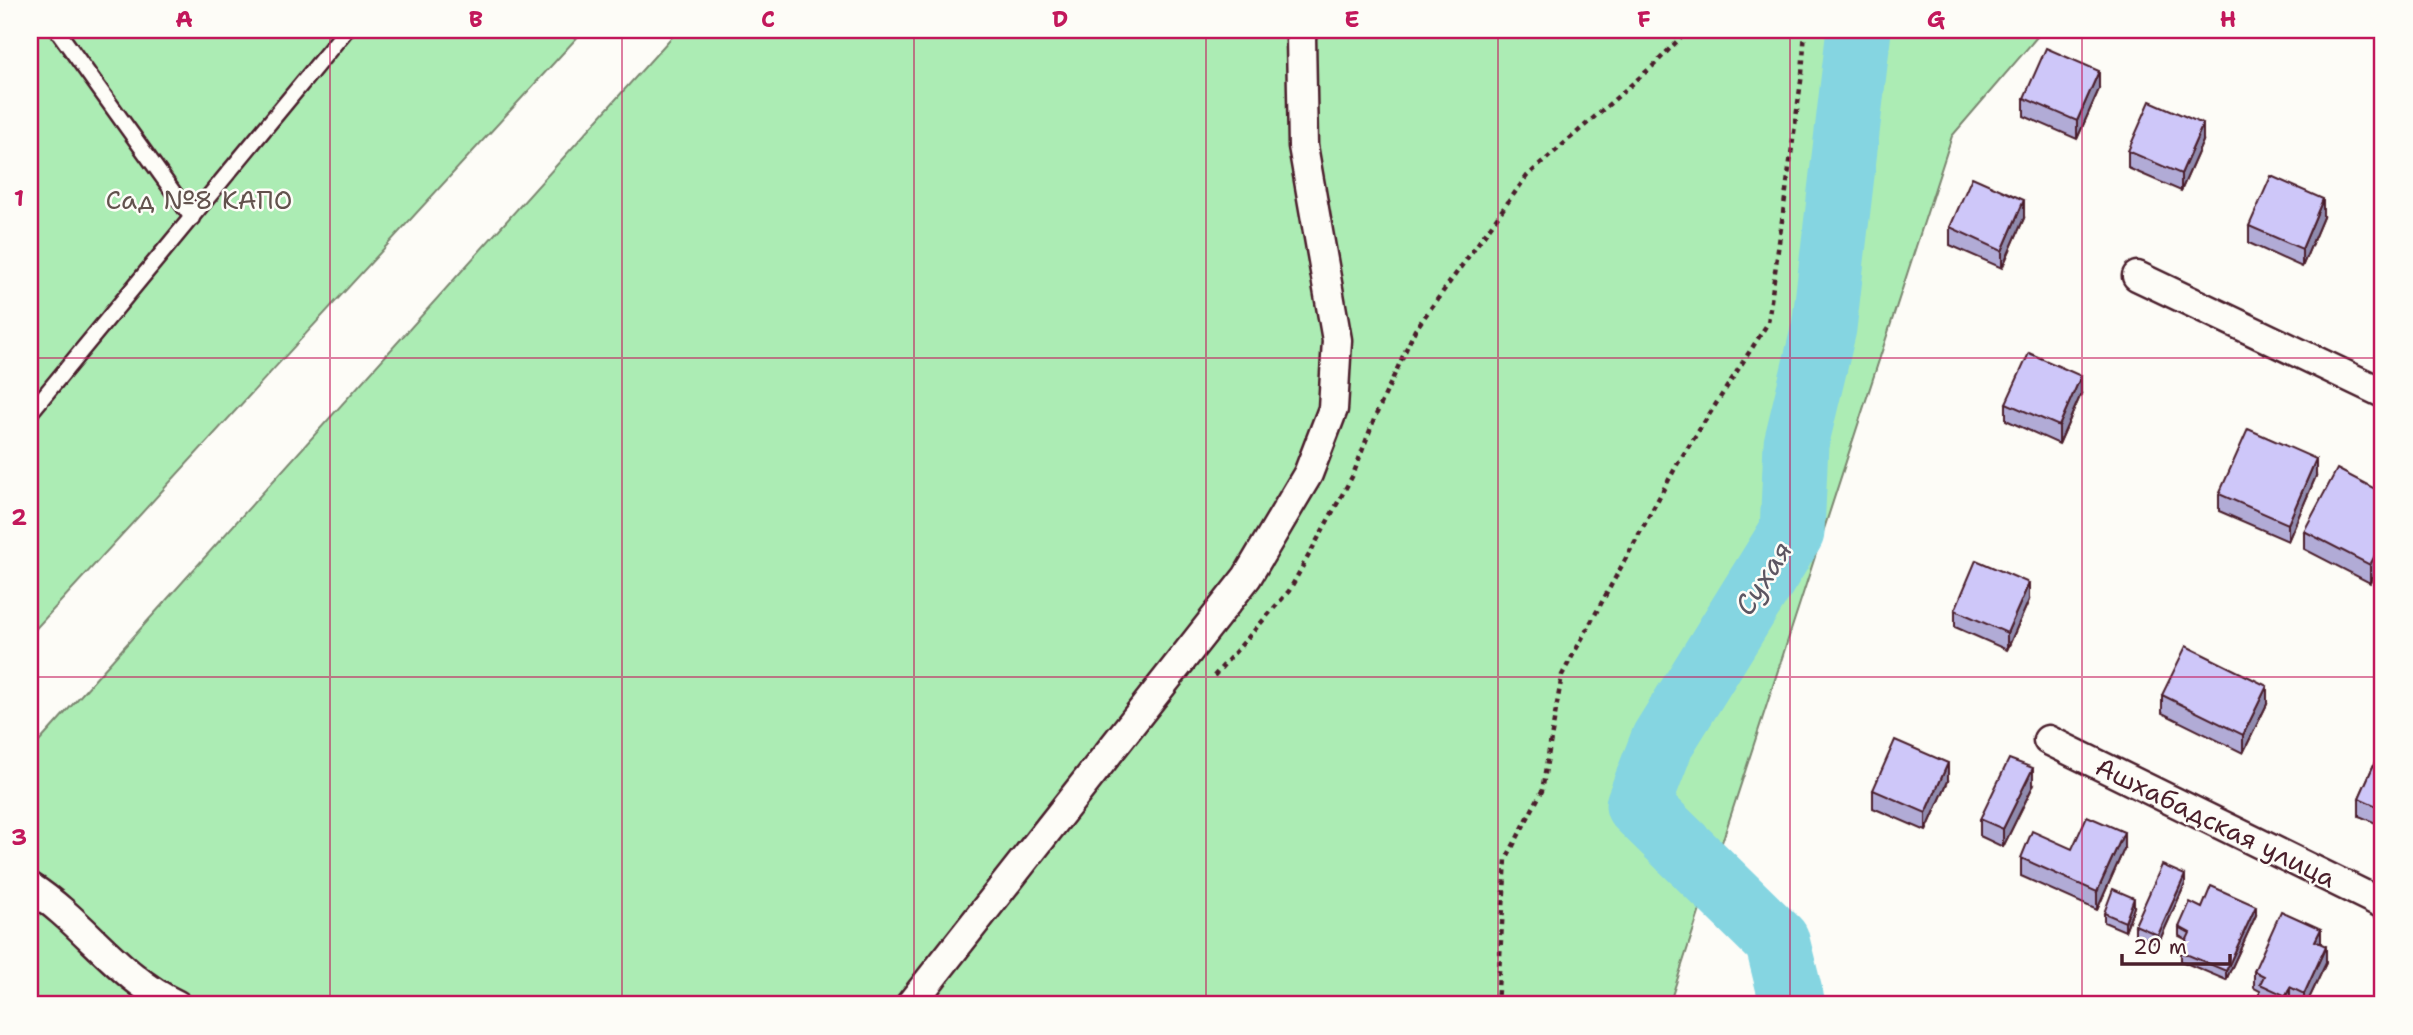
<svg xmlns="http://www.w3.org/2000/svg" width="2413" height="1035" font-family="'Shantell Sans',sans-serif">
	<rect width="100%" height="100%" fill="#fdfcf7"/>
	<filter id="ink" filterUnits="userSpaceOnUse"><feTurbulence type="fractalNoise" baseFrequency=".0143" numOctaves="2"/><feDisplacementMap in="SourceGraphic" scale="14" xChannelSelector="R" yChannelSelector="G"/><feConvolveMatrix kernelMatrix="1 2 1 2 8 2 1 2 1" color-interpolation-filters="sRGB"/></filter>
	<g filter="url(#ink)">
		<g fill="#acecb4" stroke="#7b8670" stroke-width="2">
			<polygon points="30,30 584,30 30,635"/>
			<polygon points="678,30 2043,30 1952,136 1669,1005 30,1005 30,752"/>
		</g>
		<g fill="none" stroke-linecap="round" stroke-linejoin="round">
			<polyline stroke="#85d5e1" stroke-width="65" points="1793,1005 1777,941 1638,805 1663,740 1792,532 1796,444 1824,328 1859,30"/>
			<defs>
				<g id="lane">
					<polyline points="57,30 192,218"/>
					<polyline points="30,413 346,30"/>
				</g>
				<g id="street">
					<polyline points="2137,276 2383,393"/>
					<polyline points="2048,740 2383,904"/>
					<path d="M30,887C83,921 119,978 177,1005"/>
					<polyline points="910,1005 1247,577 1308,474 1333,409 1337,340 1303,146 1301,37 1303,30"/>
				</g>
			</defs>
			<use href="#lane" stroke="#4a1f2b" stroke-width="19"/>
			<use href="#street" stroke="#4a1f2b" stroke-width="33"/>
			<g stroke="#4a1f2b" stroke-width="4.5" stroke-dasharray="5 5" stroke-linecap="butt">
				<polyline points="1214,676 1289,591 1353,475 1375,417 1415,330 1527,176 1655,64 1688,30"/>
				<polyline points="1497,1005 1506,859 1542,791 1562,675 1678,463 1768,323 1802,74 1805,30"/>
			</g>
			<use href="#lane" stroke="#fdfcf7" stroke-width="14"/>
			<use href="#street" stroke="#fdfcf7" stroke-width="28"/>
		</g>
		<g fill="#b1abd6" stroke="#4a1f2b" stroke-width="2">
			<polygon points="2099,89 2077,139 2024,116 2024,98"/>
			<polygon points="2203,141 2181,191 2128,168 2128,151"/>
			<polygon points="2323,217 2302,267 2249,243 2249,226"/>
			<polygon points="2024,218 2002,268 1950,245 1950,227"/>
			<polygon points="2081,394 2059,444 2006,420 2006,403"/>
			<polygon points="2316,476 2288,541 2219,511 2219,494"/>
			<polygon points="2383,493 2383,557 2370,583 2304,549 2304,531"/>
			<polygon points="2029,600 2007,650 1955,627 1955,610"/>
			<polygon points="2162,695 2267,704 2243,753 2162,713"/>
			<polygon points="2383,744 2383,826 2359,816 2359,798"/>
			<polygon points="1948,781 1926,831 1873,808 1873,790"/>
			<polygon points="2033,786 2003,847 1980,836 1980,819"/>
			<polygon points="2072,849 2124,849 2097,910 2021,876 2021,858"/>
			<polygon points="2185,884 2158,944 2135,934 2135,925"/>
			<polygon points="2134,907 2125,931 2104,922 2104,913"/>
			<polygon points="2202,908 2256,915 2226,980 2181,961 2181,952 2187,940 2179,936 2179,927"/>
			<polygon points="2321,943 2326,963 2306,1005 2269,1005 2260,1001 2260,991 2254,988 2254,971"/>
		</g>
		<g fill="#908bae" stroke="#4a1f2b" stroke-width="2">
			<polygon points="2099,71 2099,89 2077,139 2077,121"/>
			<polygon points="2203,124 2203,141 2181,191 2181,174"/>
			<polygon points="2323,199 2323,217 2302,267 2302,249"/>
			<polygon points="2024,200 2024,218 2002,268 2002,251"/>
			<polygon points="2081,376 2081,394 2059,444 2059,426"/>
			<polygon points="2316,459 2316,476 2288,541 2288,524"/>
			<polygon points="2383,540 2383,557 2370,583 2370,565"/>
			<polygon points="2029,583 2029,600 2007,650 2007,633"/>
			<polygon points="2267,686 2267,704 2243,753 2243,735"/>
			<polygon points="1948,763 1948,781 1926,831 1926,813"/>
			<polygon points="2033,768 2033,786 2003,847 2003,829"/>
			<polygon points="2124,832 2124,849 2097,910 2097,892"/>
			<polygon points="2185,875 2185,884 2158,944 2158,935"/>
			<polygon points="2134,898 2134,907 2125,931 2125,922"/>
			<polygon points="2256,906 2256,915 2226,980 2226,971"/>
			<polygon points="2321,929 2321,947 2315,941"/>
			<polygon points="2326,946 2326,963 2306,1005 2304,1005 2304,994"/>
			<polygon points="2290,987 2290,1005 2286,1005 2286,996"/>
		</g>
		<g fill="#cec7f9" stroke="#4a1f2b" stroke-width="2">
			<polygon points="2046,48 2099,71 2077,121 2024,98"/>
			<polygon points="2150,101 2203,124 2181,174 2128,151"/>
			<polygon points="2271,176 2323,199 2302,249 2249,226"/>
			<polygon points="1972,177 2024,200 2002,251 1950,227"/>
			<polygon points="2029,353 2081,376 2059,426 2006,403"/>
			<polygon points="2248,429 2316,459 2288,524 2219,494"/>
			<polygon points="2337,469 2383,493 2383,540 2370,565 2304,531"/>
			<polygon points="1976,560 2029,583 2007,633 1955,610"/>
			<polygon points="2186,646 2267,686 2243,735 2162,695"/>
			<polygon points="1895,740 1948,763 1926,813 1873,790"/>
			<polygon points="2383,744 2383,809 2359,798"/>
			<polygon points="2009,759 2033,768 2003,829 1980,819"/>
			<polygon points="2087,816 2124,832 2097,892 2021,858 2032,831 2072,849"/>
			<polygon points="2162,865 2185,875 2158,935 2135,925"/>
			<polygon points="2211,886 2256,906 2226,971 2181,952 2190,933 2179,927 2190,902 2202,908"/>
			<polygon points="2113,889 2134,898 2125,922 2104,913"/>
			<polygon points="2281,911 2321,929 2315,941 2326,946 2304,994 2290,987 2286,996 2260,984 2264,976 2254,971"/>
		</g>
	</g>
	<path fill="none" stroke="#c2185b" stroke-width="2" stroke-opacity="0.55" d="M330,30V1005M622,30V1005M914,30V1005M1206,30V1005M1498,30V1005M1790,30V1005M2082,30V1005M30,358H2383M30,677H2383"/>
	<g text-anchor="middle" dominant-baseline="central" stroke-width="5" stroke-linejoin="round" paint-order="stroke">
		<g font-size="26" fill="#62524d" stroke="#fdfcf7">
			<text x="199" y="199">Сад №8 КАПО</text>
		</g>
		<g font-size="26" fill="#4a1f2b" stroke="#fdfcf7">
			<text transform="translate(2216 822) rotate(26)">Ашхабадская улица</text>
		</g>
		<g font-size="28" font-style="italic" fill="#5c5662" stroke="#fdfcf7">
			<text transform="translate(1763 578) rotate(-58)">Сухая</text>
		</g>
	</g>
	<rect width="2413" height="1035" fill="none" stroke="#fdfcf7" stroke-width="77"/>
	<path d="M2122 954v10h108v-10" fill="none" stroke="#4a1f2b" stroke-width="3.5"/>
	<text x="2133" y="954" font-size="21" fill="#4a1f2b" stroke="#fdfcf7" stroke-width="5" paint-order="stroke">20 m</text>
	<rect x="38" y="38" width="2336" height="958" fill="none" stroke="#c2185b" stroke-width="2.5"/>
	<g font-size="23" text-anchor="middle" font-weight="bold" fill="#c2185b">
		<text x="184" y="27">A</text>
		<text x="476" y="27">B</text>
		<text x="768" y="27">C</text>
		<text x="1060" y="27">D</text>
		<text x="1352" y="27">E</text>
		<text x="1644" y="27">F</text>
		<text x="1936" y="27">G</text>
		<text x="2228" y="27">H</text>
		<text x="19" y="206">1</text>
		<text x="19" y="525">2</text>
		<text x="19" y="845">3</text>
	</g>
</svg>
